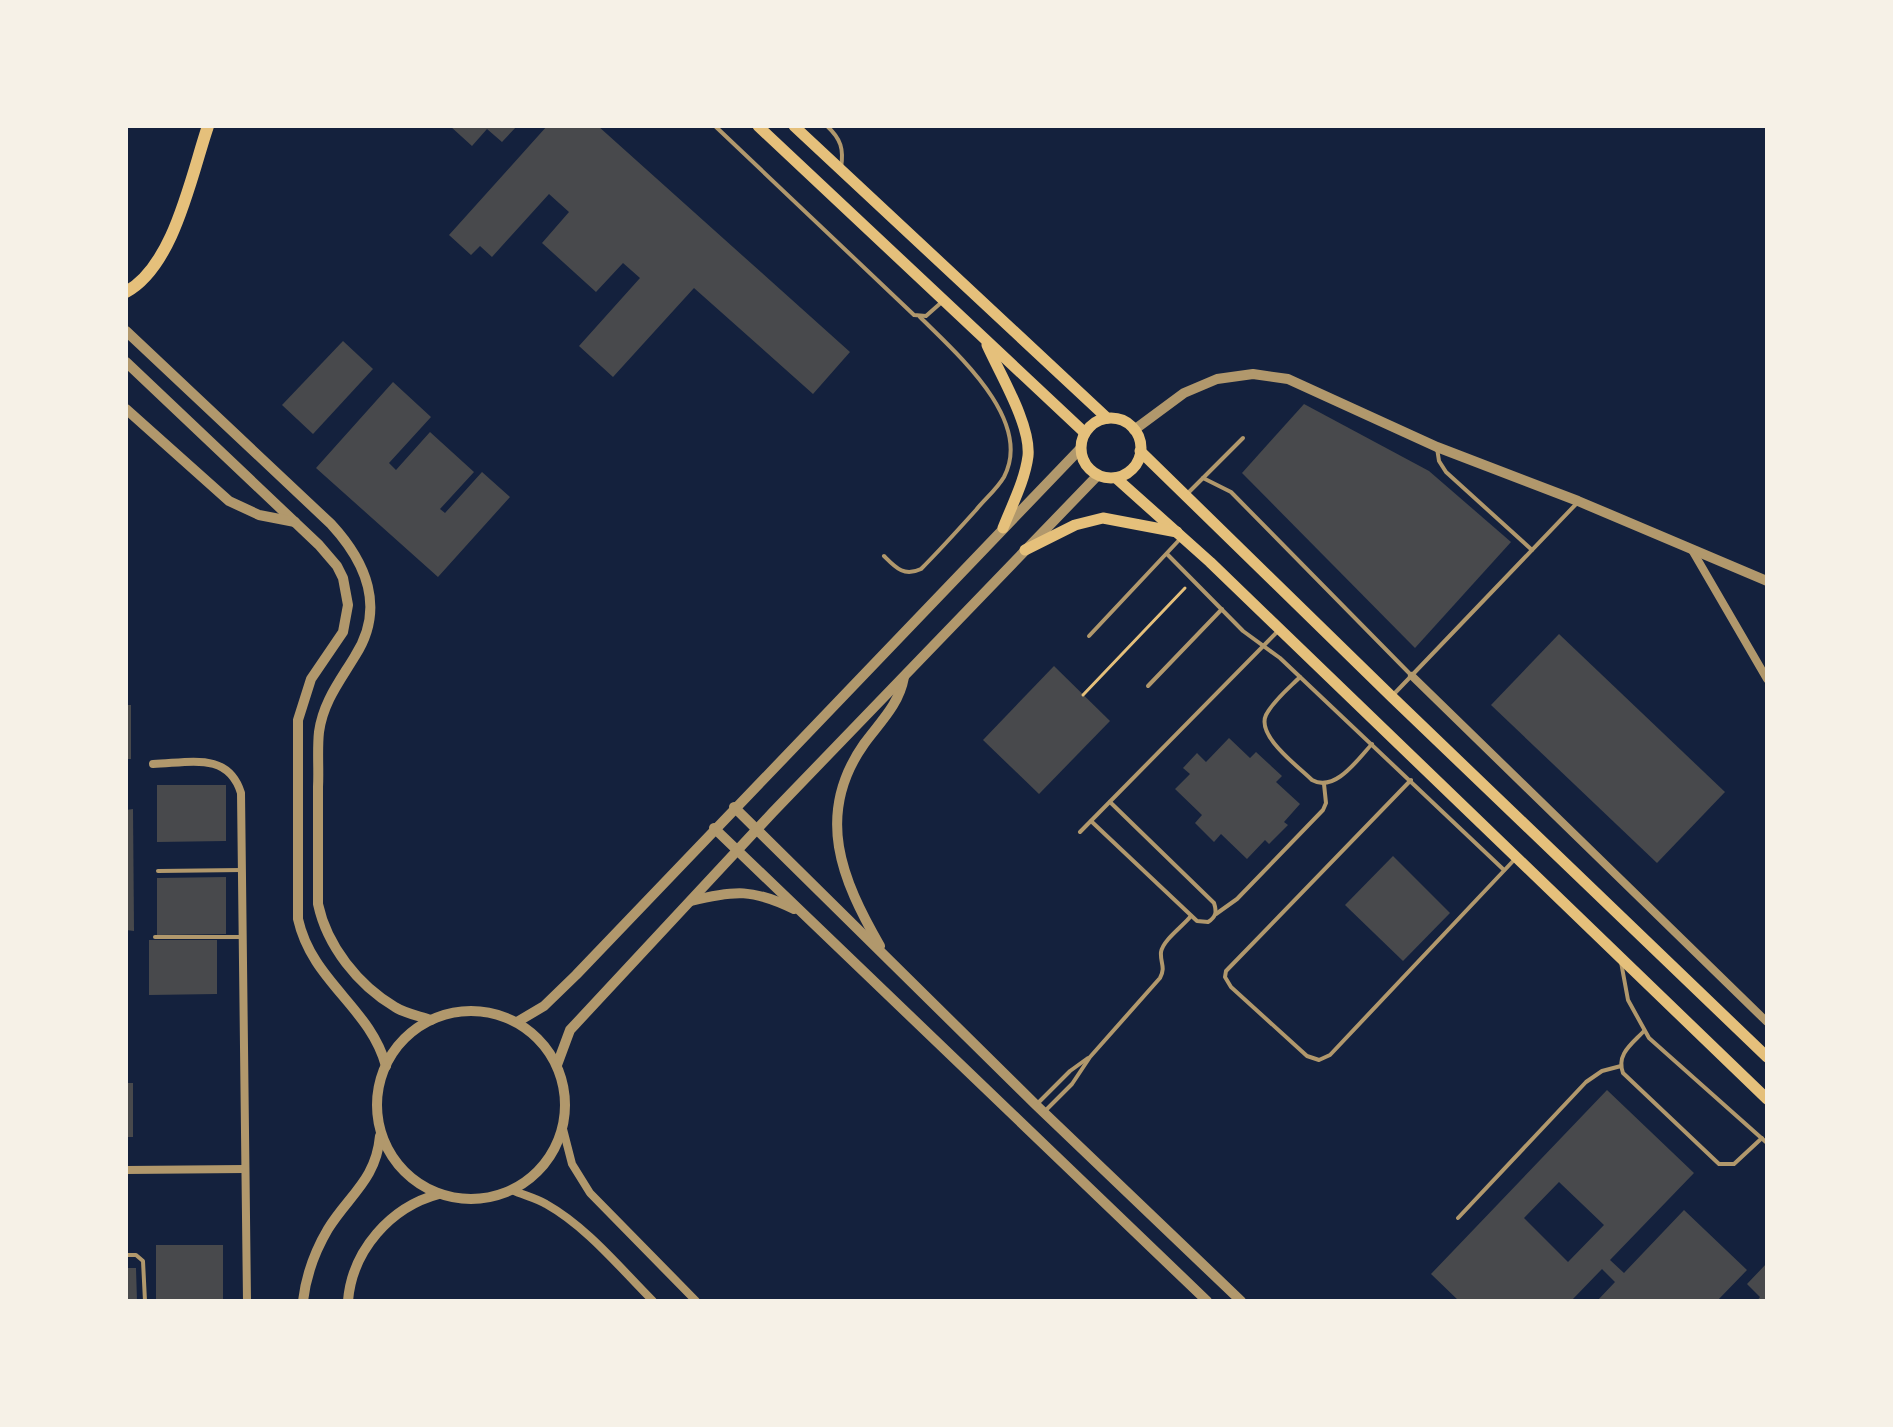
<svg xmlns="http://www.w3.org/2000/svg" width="1893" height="1427" font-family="'Space Grotesk',sans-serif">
	<rect width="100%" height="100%" fill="#14213d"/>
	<g fill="#48494c" fill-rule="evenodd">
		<polygon points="450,126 517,126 502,142 487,129 472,146"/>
		<polygon points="547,126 598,126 850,352 813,394 694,288 613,377 579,346 640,278 623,263 596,292 542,243 569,212 549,194 492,257 480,246 471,255 449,235"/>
		<polygon points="343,341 373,369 313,434 282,405"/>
		<polygon points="393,382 431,417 389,463 396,470 430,432 474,472 440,509 445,513 482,472 510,497 438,577 316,468"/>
		<polygon points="1304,404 1429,471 1511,542 1415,648 1242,473"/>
		<polygon points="1559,634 1725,792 1657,863 1491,705"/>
		<polygon points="1054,666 1110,721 1039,794 983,740"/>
		<rect x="126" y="705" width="5" height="54"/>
		<polygon points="1229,738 1250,758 1256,752 1282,776 1276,782 1300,804 1284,822 1288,825 1269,844 1265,840 1247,859 1221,834 1214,842 1195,823 1202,815 1175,789 1190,774 1183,768 1197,753 1206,762"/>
		<polygon points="157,785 226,785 226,841 157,842"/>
		<polygon points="133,809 134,931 126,930 126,810"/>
		<polygon points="1393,856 1450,913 1403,961 1345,905"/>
		<polygon points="226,877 226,934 157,935 157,878"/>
		<polygon points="149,940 217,940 217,994 149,995"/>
		<rect x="126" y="1083" width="7" height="54"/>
		<path d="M1607,1090L1694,1173L1610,1260L1624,1273L1684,1210L1747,1270L1717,1301H1597L1615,1282L1602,1269L1571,1301H1459L1431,1274ZM1559,1182L1604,1225L1568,1262L1524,1218Z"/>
		<polygon points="156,1245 223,1245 223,1299 156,1300"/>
		<polygon points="1767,1263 1767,1301 1757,1301 1760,1297 1747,1284"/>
		<polygon points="126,1268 136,1268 137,1301 126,1301"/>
	</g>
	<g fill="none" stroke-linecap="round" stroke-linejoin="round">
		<polyline stroke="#e5c07b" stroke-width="3" points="1083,695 1185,588"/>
		<g stroke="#b1986c" stroke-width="4">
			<polyline points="715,126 914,315 926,316 943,301"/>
			<path d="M827,126C841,139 844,149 841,168"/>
			<polyline points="1437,448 1439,461 1446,472 1532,550"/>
			<polyline points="1203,478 1231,492 1412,676"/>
			<polyline points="1187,494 1243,438"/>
			<polyline points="1167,554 1243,631 1280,658 1504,870"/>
			<path d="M884,556C896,568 904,577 921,569C940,550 958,530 976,510C985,499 997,489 1004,477C1034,420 956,353 920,317"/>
			<polyline points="1089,636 1181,538"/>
			<path d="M1300,677C1289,688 1273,701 1266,715C1256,736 1299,767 1312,780C1335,793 1358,759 1372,744"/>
			<polyline points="1148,686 1222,609"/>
			<polyline points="1393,695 1578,502"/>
			<polyline points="1411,780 1226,971 1225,977 1231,987 1307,1056 1319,1060 1330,1055 1515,859"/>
			<path d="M1091,821L1197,921L1208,922C1216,917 1217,912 1214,903L1110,802"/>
			<polyline points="1080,832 1278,631"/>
			<polyline points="158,871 242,870"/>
			<polyline points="1216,914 1237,899 1323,810 1326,803 1324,784"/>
			<polyline points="155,937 243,937"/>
			<polyline points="1621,962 1628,1000 1649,1038 1767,1143"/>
			<path d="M1644,1031C1632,1044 1616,1054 1623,1073L1719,1164H1734L1762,1138"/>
			<polyline points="1038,1103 1070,1071 1088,1058"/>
			<path d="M1046,1110L1072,1084L1090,1057L1160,978C1166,967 1160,963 1161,952C1163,940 1183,926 1191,916"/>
			<polyline points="1458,1218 1586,1082 1602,1071 1621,1066"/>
			<polyline points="126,1255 136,1255 143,1261 145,1301"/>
		</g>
		<g stroke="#b1986c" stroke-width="8">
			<polyline points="1692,550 1767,679"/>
			<polyline points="1412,676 1767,1022"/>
			<path d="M153,764C189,763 228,751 241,793L247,1301"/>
			<polyline points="563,1129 572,1164 590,1193 696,1301"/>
			<polyline points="126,1170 245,1169"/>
			<path d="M512,1190C523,1195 536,1198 546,1204C587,1227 620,1268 653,1301"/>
		</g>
		<g stroke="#b1986c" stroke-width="10">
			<path d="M126,331L331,524C366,562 386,608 355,656C340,681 323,702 319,732C317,750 319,769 318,787C318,826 318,865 318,904C327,946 358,985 395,1007C406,1014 420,1016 431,1020"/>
			<path d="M126,362L319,545L337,566L343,578L348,605L343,632L311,679L298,720V919C312,982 370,1007 386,1066"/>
			<polyline points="126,409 229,501 259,515 295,522"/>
			<polyline points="1134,430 1184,393 1217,379 1253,374 1288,379 1437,447 1578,501 1767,581"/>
			<polyline points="734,807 1036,1105 1241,1301"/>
			<polyline points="714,828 1207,1301"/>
			<path d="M691,901C735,890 753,889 794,909"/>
			<path d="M880,946C842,880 814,815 864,744C880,722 899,705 904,677"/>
			<circle cx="471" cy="1105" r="94"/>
			<polyline points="517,1022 544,1006 576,975 1081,448"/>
			<polyline points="557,1065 570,1030 773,812 1098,475"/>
			<path d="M303,1301C306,1276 315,1251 328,1229C349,1195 376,1180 380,1136"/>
			<path d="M348,1301C352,1251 390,1207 439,1194"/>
		</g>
		<g stroke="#e5c07b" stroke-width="11">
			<polyline points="758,126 1085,433"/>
			<polyline points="794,126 1107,418"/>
			<path d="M987,345C1000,374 1031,425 1028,456C1025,480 1012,505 1003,528"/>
			<circle cx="1111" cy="448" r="30"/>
			<polyline points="1140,451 1392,697 1767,1057"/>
			<polyline points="1116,478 1210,562 1767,1099"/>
			<polyline points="1025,550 1075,525 1103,518 1177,532"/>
		</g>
		<path stroke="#e5c07b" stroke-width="12" d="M126,292C174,266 191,176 208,126"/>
	</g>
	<rect width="1893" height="1427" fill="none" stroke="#f6f1e7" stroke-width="256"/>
</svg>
